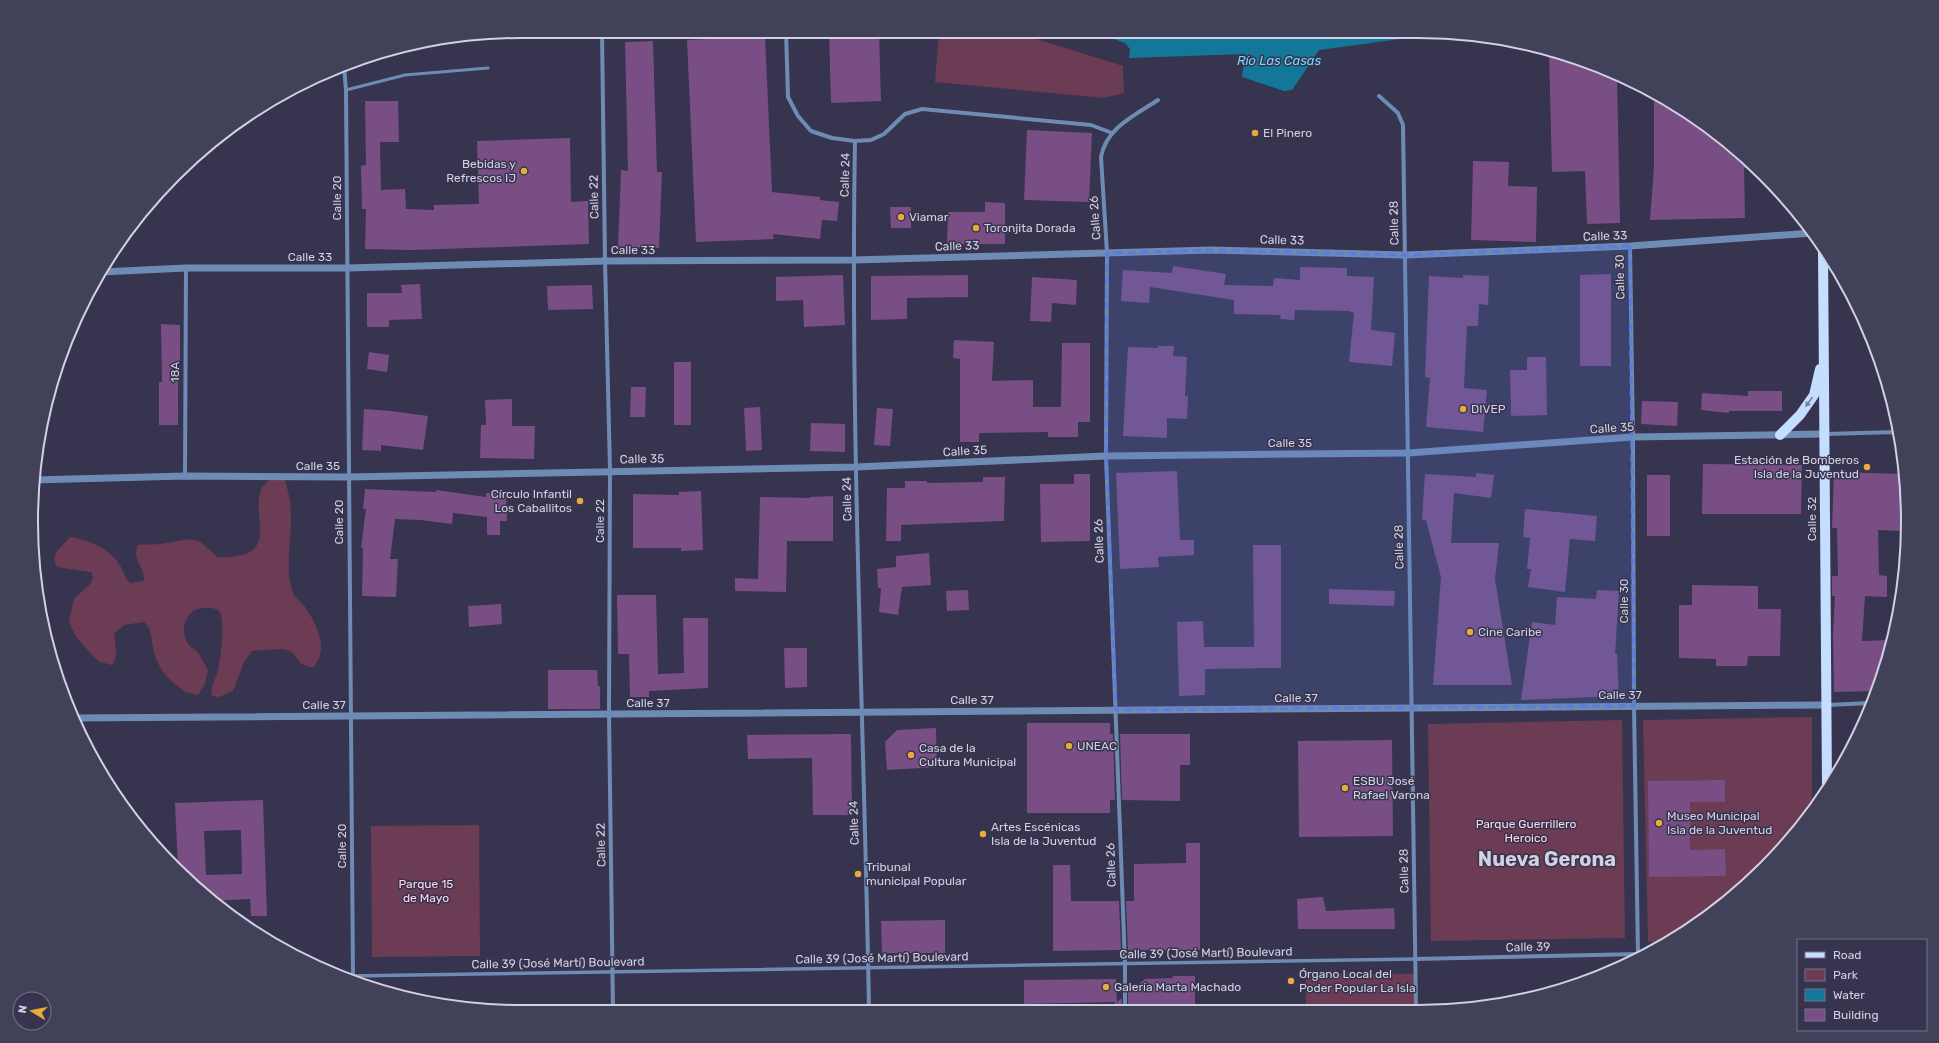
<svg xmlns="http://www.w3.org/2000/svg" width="1939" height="1043" font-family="Rubik,sans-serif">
	<rect width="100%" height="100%" fill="#36344e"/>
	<g fill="#6c3b54">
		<polygon points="939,31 1014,32 1123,66 1124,93 1104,98 935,82"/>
		<path d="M283,475C286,484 289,493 290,502C294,531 284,562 292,590C294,597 301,602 305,607C318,626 329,649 313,668L301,664L293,653L287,650L281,649L252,651L244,662L233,691L219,697L212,696C210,686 216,679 218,670C220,659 227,617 218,610C213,607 203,608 197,609C184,614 181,631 187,642C189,647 195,649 198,653C202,658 205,665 208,671L205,684L198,695C193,694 186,693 183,690C168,681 156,665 153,648C151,638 152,629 144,622L124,625L114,634C115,645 119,656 112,665L100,662L95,658L76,637L69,622L74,599L89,585L93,578L91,572L63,568L56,566L54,559L56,552L70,537C89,540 112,549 121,567C124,573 125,578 130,583L144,581C145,567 131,559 138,545C147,544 157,545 167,543C196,538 195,535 217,557C295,561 236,499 271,479C275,477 280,476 283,475Z"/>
		<polygon points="1812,717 1812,808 1786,845 1690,929 1663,943 1648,942 1643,720"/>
		<polygon points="1622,720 1625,938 1431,941 1428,724"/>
		<polygon points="479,825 480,956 372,957 371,826"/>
		<polygon points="1306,973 1416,974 1415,1008 1306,1008"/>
	</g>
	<polygon fill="#137799" points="1061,32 1452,32 1319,50 1292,90 1284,91 1242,77 1245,54 1129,58"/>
	<g fill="#36344e">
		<polygon points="1061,32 1094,32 1125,43 1130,49 1129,58"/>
		<polygon points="1415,32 1452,32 1414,38"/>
	</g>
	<g fill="#784e85" fill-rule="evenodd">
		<polygon points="829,31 879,31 881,101 831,103"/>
		<polygon points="765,36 772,192 820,197 820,200 839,202 837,221 822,220 820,239 773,234 774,239 696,242 687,40"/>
		<polygon points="653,41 657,172 662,172 659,248 618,247 621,170 628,171 625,42"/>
		<polygon points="1549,50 1617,78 1620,223 1587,224 1585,171 1552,172"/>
		<polygon points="1654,93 1663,97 1741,153 1755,167 1744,168 1745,218 1650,220 1654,167"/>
		<polygon points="365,101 398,101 399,142 380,142 381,190 405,189 406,209 434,210 434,205 479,204 477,141 570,138 571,202 588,201 589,244 411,250 365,249 366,209 362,209 361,166 366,165"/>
		<polygon points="1027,130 1092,133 1089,202 1024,200"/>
		<polygon points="1473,161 1509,162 1508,186 1537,187 1536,242 1471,240"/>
		<polygon points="985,202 1005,203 1005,244 947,244 948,212 985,212"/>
		<polygon points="890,207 911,207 911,228 891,228"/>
		<polygon points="1173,266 1226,274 1224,285 1273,286 1274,278 1300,280 1300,267 1347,268 1347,276 1374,277 1371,330 1395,333 1392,366 1349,362 1354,313 1349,311 1295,310 1294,320 1280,319 1281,315 1234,314 1234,300 1150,287 1149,303 1121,301 1123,270 1172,273"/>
		<polygon points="1611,274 1611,366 1580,366 1580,275"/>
		<polygon points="843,275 845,325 804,327 803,300 776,301 776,277"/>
		<polygon points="968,275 968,297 907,298 907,319 871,320 871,276"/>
		<polygon points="1463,275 1489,276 1488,305 1479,304 1478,326 1467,326 1464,388 1487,390 1483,432 1426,427 1430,378 1425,377 1429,276 1463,278"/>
		<polygon points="1032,277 1077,280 1076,305 1052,303 1051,322 1030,321"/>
		<polygon points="420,284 422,319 389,320 389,327 367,327 367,293 402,293 401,285"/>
		<polygon points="592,285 593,309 548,310 547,286"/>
		<polygon points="161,324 180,325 180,364 178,364 178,425 159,425 159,382 162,382"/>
		<polygon points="954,340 994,342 992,381 1033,380 1033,407 1061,407 1062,343 1090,343 1090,422 1078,422 1078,437 1048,437 1048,432 979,433 979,442 960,442 960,359 953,358"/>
		<polygon points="1158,346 1174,346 1173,356 1187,357 1185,396 1188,396 1187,419 1167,418 1167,438 1123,436 1128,347 1158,348"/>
		<polygon points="369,352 389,355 387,372 367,369"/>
		<polygon points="1527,357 1546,357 1547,415 1511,416 1510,370 1527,370"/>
		<rect x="674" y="362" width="17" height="63"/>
		<polygon points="631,387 646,387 645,417 630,417"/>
		<polygon points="1748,391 1782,391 1782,411 1729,411 1729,413 1701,410 1702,393 1748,396"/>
		<polygon points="512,399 512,426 535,426 534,459 480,458 481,425 486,425 485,400"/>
		<polygon points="1642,401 1678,402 1677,426 1641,424"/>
		<polygon points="760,407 762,450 746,451 744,408"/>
		<polygon points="877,408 893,409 890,446 874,445"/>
		<polygon points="364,409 391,411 428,416 423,450 381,445 381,451 362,450"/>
		<polygon points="811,423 845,424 845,452 810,451"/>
		<polygon points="1703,464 1802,465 1801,514 1702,514"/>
		<polygon points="1177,471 1180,540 1194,540 1194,555 1158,557 1159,567 1120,569 1116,473"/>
		<polygon points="1834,472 1904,474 1902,531 1878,530 1879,575 1887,576 1887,597 1865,596 1862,641 1891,640 1882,679 1877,691 1834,692 1833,634 1835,596 1832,596 1832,576 1838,576 1837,528 1832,528"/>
		<polygon points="1476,473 1494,475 1491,498 1454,493 1451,543 1499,543 1495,579 1512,685 1433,685 1441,577 1426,520 1422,520 1425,474 1476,477"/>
		<polygon points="1074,474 1090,474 1090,541 1041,542 1040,484 1074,484"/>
		<rect x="1647" y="475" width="23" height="61"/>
		<polygon points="983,477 1005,477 1004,521 901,525 901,541 886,541 887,488 905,488 905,481 927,481 927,483 983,482"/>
		<polygon points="365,489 436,492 436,490 486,497 486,493 506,493 507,521 500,521 500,535 487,535 487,517 453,513 452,524 421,520 395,519 390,559 398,559 396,597 362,596 363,548 361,548 366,509 363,509"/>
		<polygon points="701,491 703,550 681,551 681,548 633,548 633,494 679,495 679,492"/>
		<polygon points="833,496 833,541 787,541 786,592 735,591 735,578 758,579 760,497 810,498 810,497"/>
		<polygon points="1525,509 1597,516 1595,541 1570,539 1565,592 1528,587 1531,569 1527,569 1530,538 1523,537"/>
		<polygon points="1253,545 1281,545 1281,668 1205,669 1205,695 1179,696 1177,622 1203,621 1204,647 1254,647"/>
		<polygon points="929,553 931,585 902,587 898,615 879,612 881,588 878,588 877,569 896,567 896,556"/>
		<polygon points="1692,585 1758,586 1758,609 1781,609 1780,656 1748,656 1747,666 1716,666 1716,659 1679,658 1679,605 1692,605"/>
		<polygon points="1329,589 1395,591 1394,606 1329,604"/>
		<polygon points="968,590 969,610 947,611 946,591"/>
		<polygon points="1597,590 1619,591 1615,654 1617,654 1619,696 1521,700 1532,622 1555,625 1557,597 1596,599"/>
		<polygon points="617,595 656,595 658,674 684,673 683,618 708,618 708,688 649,691 649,697 630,697 629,654 618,654"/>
		<polygon points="501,604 502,624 469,627 468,606"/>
		<polygon points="784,648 807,648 807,687 785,688"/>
		<polygon points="548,670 597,670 598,686 600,686 600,709 548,709"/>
		<polygon points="1027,723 1110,723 1110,734 1113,734 1115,800 1110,800 1110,813 1027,813"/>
		<polygon points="936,728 937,767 887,770 885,742 897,730"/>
		<polygon points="851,734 852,815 813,815 812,758 748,759 747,735"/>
		<polygon points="1120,734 1190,734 1190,765 1180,765 1180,801 1122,800"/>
		<polygon points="1392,740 1393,836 1299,837 1298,741"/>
		<polygon points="1725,780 1725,802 1690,802 1690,850 1725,849 1726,876 1649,877 1648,781"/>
		<path d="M263,800L267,916H251L250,899L212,901L178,868L175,803ZM241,830L242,874L206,875L204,831Z"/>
		<polygon points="1186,843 1200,843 1200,950 1128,950 1126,901 1134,901 1134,864 1186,863"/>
		<polygon points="1053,865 1070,865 1071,901 1119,901 1121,950 1053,951"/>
		<polygon points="1323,897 1326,911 1394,908 1395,929 1298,929 1297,899"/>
		<polygon points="945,920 945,953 882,953 881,921"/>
		<polygon points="1173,976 1195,976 1195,1009 1128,1009 1128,992 1145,979 1173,978"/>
		<polygon points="1116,979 1117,1002 1122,998 1122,1009 1108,1009 1116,1002 1024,1004 1024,980"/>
	</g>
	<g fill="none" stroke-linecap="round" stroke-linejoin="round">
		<polyline stroke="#6e8bb4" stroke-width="3" points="346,90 405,75 488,68"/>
		<polyline stroke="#6e8bb4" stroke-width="3.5" points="348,976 1416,959"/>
		<g stroke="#6e8bb4" stroke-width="4">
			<polyline points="602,31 605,261 610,471 609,714 613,1011"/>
			<polyline points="786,31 788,97 798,116 811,131 832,138 855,141 871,140 884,134 905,114 922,109 1091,125 1112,133"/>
			<polyline points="344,66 346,90 353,978"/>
			<polyline points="1379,96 1398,113 1403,125 1416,1008"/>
			<path d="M855,141C850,431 864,720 869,1010"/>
			<polyline points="1630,246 1633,437 1634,706 1638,955"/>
			<polyline points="1825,434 1898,432"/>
			<polyline points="185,476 186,268"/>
			<polyline points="1827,705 1871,703"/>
			<polyline points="1416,959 1640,954"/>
			<path d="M1125,1009V964L1106,456L1107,253L1101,157C1106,128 1135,115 1158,100"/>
		</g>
		<g stroke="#6e8bb4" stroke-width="7">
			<polyline points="101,272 186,268 347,268 605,261 853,260 1211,250 1405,255 1630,246 1813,233"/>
			<polyline points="34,480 185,476 349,477 856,467 1106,456 1408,453 1633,437 1824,434"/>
			<polyline points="73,718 1826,705"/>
		</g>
		<g stroke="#c5ddff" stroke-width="10">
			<polyline points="1823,249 1827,788"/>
			<polyline points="1780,435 1800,415 1814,395 1820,369"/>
		</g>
	</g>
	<defs><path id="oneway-solid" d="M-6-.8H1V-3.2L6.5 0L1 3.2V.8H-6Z"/></defs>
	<use fill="#76809e" href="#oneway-solid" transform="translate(1809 402) rotate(126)"/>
	<path fill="#5c7cdc" fill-opacity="0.2" stroke="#5c7cdc" stroke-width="3" stroke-dasharray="8 5" stroke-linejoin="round" d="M1630,246L1634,706L1116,710L1106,456L1107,253L1211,250L1405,255Z"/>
	<g fill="#e8ab37" stroke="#36344e" stroke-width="1.5">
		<circle cx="1255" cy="133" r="4"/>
		<circle cx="524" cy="171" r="4"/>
		<circle cx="901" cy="217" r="4"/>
		<circle cx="976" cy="228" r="4"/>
		<circle cx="1463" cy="409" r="4"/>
		<circle cx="1867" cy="467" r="4"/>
		<circle cx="580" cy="501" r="4"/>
		<circle cx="1470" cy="632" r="4"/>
		<circle cx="1069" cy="746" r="4"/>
		<circle cx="911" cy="755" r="4"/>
		<circle cx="1345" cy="788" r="4"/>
		<circle cx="1659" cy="823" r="4"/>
		<circle cx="983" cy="834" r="4"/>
		<circle cx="858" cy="874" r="4"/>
		<circle cx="1291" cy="981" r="4"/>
		<circle cx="1106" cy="987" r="4"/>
	</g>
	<g text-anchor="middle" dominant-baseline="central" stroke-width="3" stroke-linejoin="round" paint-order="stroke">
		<g font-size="12" fill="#d2d1e2" stroke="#36344e" text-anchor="start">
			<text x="1263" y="133">El Pinero</text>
			<text x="516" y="164" text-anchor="end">Bebidas y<tspan x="516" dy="14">Refrescos IJ</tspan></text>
			<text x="909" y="217">Viamar</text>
			<text x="984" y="228">Toronjita Dorada</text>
			<text x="1471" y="409">DIVEP</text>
			<text x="1859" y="460" text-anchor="end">Estación de Bomberos<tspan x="1859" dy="14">Isla de la Juventud</tspan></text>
			<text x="572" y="494" text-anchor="end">Círculo Infantil<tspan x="572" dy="14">Los Caballitos</tspan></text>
			<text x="1478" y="632">Cine Caribe</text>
			<text x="1077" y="746">UNEAC</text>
			<text x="919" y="748">Casa de la<tspan x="919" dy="14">Cultura Municipal</tspan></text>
			<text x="1353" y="781">ESBU José<tspan x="1353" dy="14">Rafael Varona</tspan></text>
			<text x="1667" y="816">Museo Municipal<tspan x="1667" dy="14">Isla de la Juventud</tspan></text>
			<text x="991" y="827">Artes Escénicas<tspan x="991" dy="14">Isla de la Juventud</tspan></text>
			<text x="866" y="867">Tribunal<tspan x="866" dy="14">municipal Popular</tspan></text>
			<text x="1299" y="974">Órgano Local del<tspan x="1299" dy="14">Poder Popular La Isla</tspan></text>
			<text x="1114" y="987">Galería Marta Machado</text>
		</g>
		<g font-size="12" fill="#d2d1e2" stroke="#36344e">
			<text transform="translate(845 175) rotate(-89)">Calle 24</text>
			<text transform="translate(594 197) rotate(-91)">Calle 22</text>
			<text transform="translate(337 198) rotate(-90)">Calle 20</text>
			<text transform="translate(1095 218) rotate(-94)">Calle 26</text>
			<text transform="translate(1394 223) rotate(-91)">Calle 28</text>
			<text transform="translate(1605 236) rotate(-2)">Calle 33</text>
			<text transform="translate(1282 240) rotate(1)">Calle 33</text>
			<text transform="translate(957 246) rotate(-2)">Calle 33</text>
			<text x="633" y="250">Calle 33</text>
			<text x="310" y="257">Calle 33</text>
			<text transform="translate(1620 277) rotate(-91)">Calle 30</text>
			<text transform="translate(175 372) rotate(-90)">18A</text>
			<text transform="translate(1612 428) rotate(-4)">Calle 35</text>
			<text x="1290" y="443">Calle 35</text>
			<text transform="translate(965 451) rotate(-3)">Calle 35</text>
			<text transform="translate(642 459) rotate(-1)">Calle 35</text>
			<text x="318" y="466">Calle 35</text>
			<text transform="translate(847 499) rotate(-91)">Calle 24</text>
			<text transform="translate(1812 519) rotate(-90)">Calle 32</text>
			<text transform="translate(600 521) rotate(-90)">Calle 22</text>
			<text transform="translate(339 522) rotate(-90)">Calle 20</text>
			<text transform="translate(1099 541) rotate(-92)">Calle 26</text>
			<text transform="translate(1399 547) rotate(-91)">Calle 28</text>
			<text transform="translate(1624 601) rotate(-90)">Calle 30</text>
			<text x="1620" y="695">Calle 37</text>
			<text x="1296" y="698">Calle 37</text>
			<text x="972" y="700">Calle 37</text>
			<text x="648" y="703">Calle 37</text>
			<text x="324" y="705">Calle 37</text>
			<text transform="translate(854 823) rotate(-92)">Calle 24</text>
			<text transform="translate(601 845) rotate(-91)">Calle 22</text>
			<text transform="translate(342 846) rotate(-90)">Calle 20</text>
			<text transform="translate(1111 865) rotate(-92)">Calle 26</text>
			<text transform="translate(1404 871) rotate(-91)">Calle 28</text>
			<text transform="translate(1528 947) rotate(-1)">Calle 39</text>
			<text transform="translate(1206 953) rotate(-1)">Calle 39 (José Martí) Boulevard</text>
			<text transform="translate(882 958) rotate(-1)">Calle 39 (José Martí) Boulevard</text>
			<text transform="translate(558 963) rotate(-1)">Calle 39 (José Martí) Boulevard</text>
		</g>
		<g font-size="12" fill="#fed5e8" stroke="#36344e">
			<text x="1526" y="824">Parque Guerrillero<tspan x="1526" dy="14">Heroico</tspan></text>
			<text x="426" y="884">Parque 15<tspan x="426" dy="14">de Mayo</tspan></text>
		</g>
		<g font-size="13" font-style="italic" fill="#7cd7fe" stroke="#36344e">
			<text x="1279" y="60">Río Las Casas</text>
		</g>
		<g font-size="20" font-weight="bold" fill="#d2d1e2" stroke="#36344e">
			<text x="1547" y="859">Nueva Gerona</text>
		</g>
	</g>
	<path d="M0 0H1939V1043H0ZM521 38H1418A483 483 0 0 1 1901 521V522A483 483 0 0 1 1418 1005H521A483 483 0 0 1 38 522V521A483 483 0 0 1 521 38Z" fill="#42415a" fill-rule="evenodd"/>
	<path fill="none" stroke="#d2d1e2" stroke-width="2" d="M521 38H1418A483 483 0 0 1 1901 521V522A483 483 0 0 1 1418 1005H521A483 483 0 0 1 38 522V521A483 483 0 0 1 521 38Z"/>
	<rect x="1797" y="939" width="130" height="92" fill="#36344e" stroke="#747389"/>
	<rect x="1805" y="952" width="20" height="6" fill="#c5ddff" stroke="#747389"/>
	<text x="1833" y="959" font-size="12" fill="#d2d1e2">Road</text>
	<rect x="1805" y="969" width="20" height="12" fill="#6c3b54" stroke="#747389"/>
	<text x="1833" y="979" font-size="12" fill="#d2d1e2">Park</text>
	<rect x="1805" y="989" width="20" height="12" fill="#137799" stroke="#747389"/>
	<text x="1833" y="999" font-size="12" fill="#d2d1e2">Water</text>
	<rect x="1805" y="1009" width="20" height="12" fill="#784e85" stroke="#747389"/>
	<text x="1833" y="1019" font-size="12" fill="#d2d1e2">Building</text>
	<g transform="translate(32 1011) rotate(280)"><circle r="19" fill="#36344e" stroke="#747389"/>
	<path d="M0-3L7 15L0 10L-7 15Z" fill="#e8ab37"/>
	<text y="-6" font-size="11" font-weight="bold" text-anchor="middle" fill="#d2d1e2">N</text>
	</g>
</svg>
